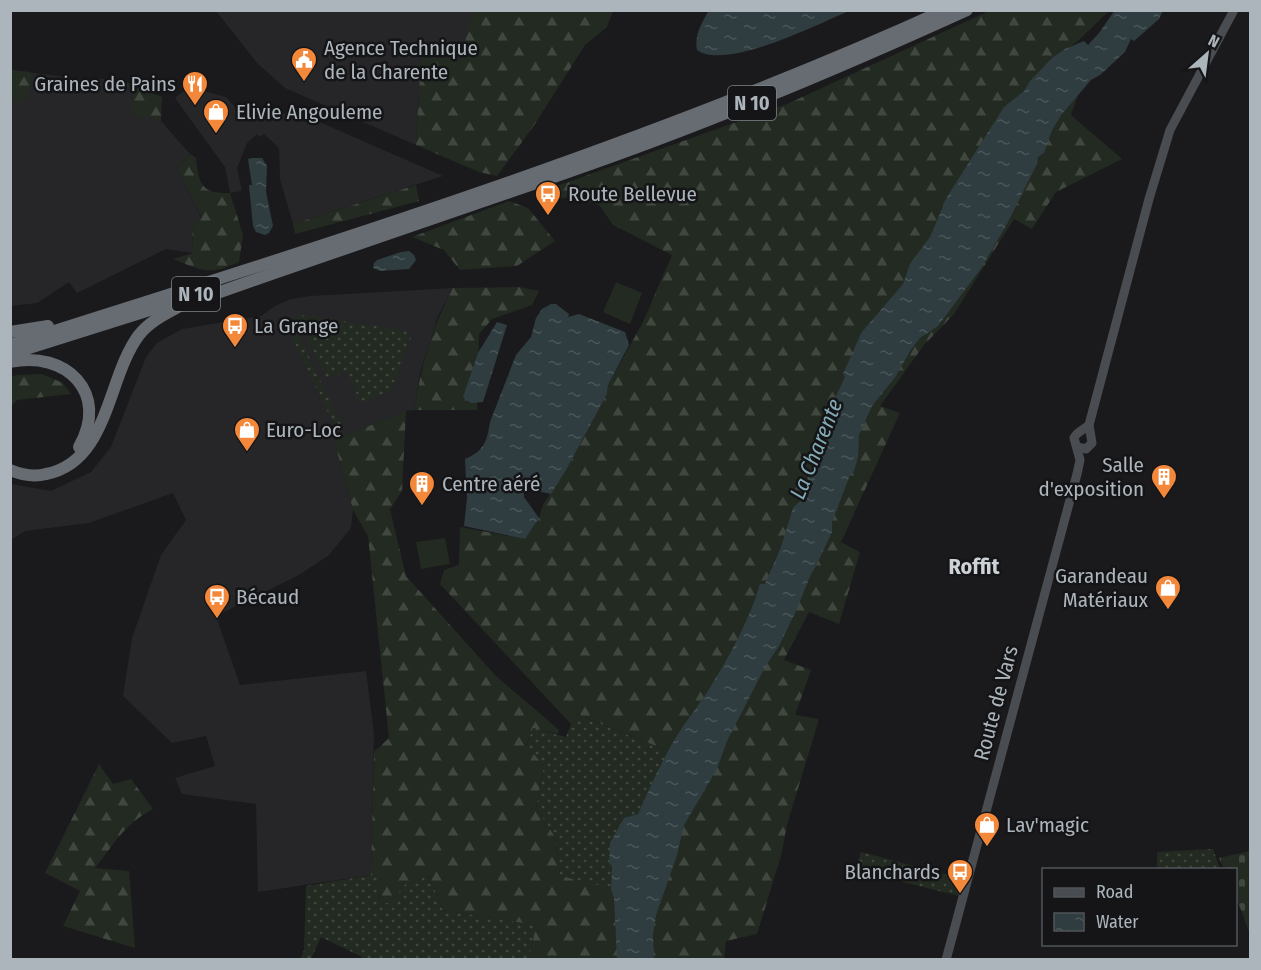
<svg xmlns="http://www.w3.org/2000/svg" width="1261" height="970" font-family="'Fira Sans Condensed',sans-serif">
	<defs>
		<pattern id="grass-dots" width="8" height="8" patternUnits="userSpaceOnUse" patternTransform="scale(1.5)"><rect width="8" height="8" fill="#222a21"/><path d="M2 2h.1M6 6h.1" fill="none" stroke="#3f473f" stroke-width="1.8" stroke-linecap="round"/></pattern>
		<pattern id="forest-firs" width="22" height="20" patternUnits="userSpaceOnUse" patternTransform="scale(1.5)"><rect width="22" height="20" fill="#222a21"/><path d="M5 1l3.5 6h-7zM16 11l3.5 6h-7z" fill="#3f473f"/></pattern>
		<pattern id="cemetery-stones" width="16" height="16" patternUnits="userSpaceOnUse" patternTransform="scale(1.5)"><rect width="16" height="16" fill="#222a21"/><path d="M2 7V4a2 2 0 0 1 4 0v3zM10 15v-3a2 2 0 0 1 4 0v3z" fill="#3f473f"/></pattern>
		<pattern id="water-ripples" width="26" height="14" patternUnits="userSpaceOnUse" patternTransform="scale(1.5)"><rect width="26" height="14" fill="#2f3d40"/><path d="M2 4q2-2 4 0t4 0M15 11q2-2 4 0t4 0" fill="none" stroke="#4a575a"/></pattern>
	</defs>
	<rect width="100%" height="100%" fill="#1a1a1c"/>
	<g fill="#262629">
		<polygon points="216,11 472,11 461,61 421,54 416,145 285,88 258,64"/>
		<polygon points="11,70 89,80 130,89 133,96 153,117 154,122 161,121 190,154 177,169 202,219 192,224 193,253 166,249 77,293 69,282 37,303 11,306"/>
		<polygon points="189,87 226,97 239,112 246,116 254,118 277,112 315,120 443,176 293,224 280,179 279,148 264,134 260,137 257,134 247,143 237,168 242,191 230,193 225,167 175,98"/>
		<polygon points="453,288 438,316 420,373 414,410 406,411 334,440 353,510 351,528 328,556 297,576 216,616 240,685 366,671 374,735 371,875 258,892 256,804 182,794 175,778 215,766 206,736 172,743 123,696 132,638 161,555 186,520 173,493 89,523 25,531 11,540 11,484 51,491 91,472 111,447 146,357 157,343 182,329 261,316 275,306 291,299 311,296"/>
	</g>
	<g fill="url(#grass-dots)">
		<polygon points="304,315 407,331 411,338 391,391 361,403 346,371 327,379 302,325 296,329 343,429 337,431 288,329 290,319"/>
		<polygon points="575,714 676,754 618,890 560,877 555,837 536,808 544,766 526,746 533,728 566,737"/>
		<polygon points="1213,849 1220,869 1157,869 1157,852"/>
		<polygon points="861,852 963,879 959,896 855,870"/>
		<polygon points="371,875 381,876 379,901 398,892 408,881 429,876 443,910 536,925 529,959 362,959 362,957 321,937 311,959 300,960 304,950 306,886"/>
	</g>
	<g fill="url(#forest-firs)">
		<polygon points="472,10 613,11 607,27 585,45 533,127 497,176 479,172 416,145 421,54 461,60"/>
		<path d="M989,11H1109L1081,38L1065,51L1079,93L1071,115L1122,159L1056,192L1032,229L1014,219L954,314L924,345L880,406L900,413L841,542L860,552L839,624L809,612L784,660L811,670L795,715L819,719L787,825L781,856L757,934L726,941L724,959H529L536,925L443,910L429,876C409,881 400,882 395,904L379,902L381,877L371,875L374,752L389,738L368,536L353,510L334,440L406,411L402,491L390,509L406,576L495,675L559,730L558,734L533,728L526,745L544,766L536,808L555,837L560,876L618,890L676,754L576,714L572,725L440,584L444,570L459,565L460,527L525,539L539,518L543,505L566,470L607,394L608,385L642,324L672,255L613,225L600,206L575,196L551,200L537,193L787,104Z"/>
		<polygon points="11,70 29,72 32,79 25,100 17,103 11,98"/>
		<polygon points="94,78 137,84 149,92 162,97 161,121 154,122 153,117 133,117 133,96 130,89 89,80"/>
		<path d="M190,154L196,158C199,184 201,194 230,193L243,235L239,262C208,276 204,271 173,259L193,253L192,224L202,218L177,169Z"/>
		<polygon points="416,185 419,201 295,234 293,224"/>
		<polygon points="509,201 528,208 555,241 517,266 460,270 444,250 412,237"/>
		<path d="M519,287L539,291L532,305L492,319L479,334L477,410H414C421,367 432,327 453,288Z"/>
		<polygon points="42,374 63,383 71,394 17,400 11,407 11,377 16,375"/>
		<path d="M99,764L113,784L131,779L153,809C121,827 117,841 95,868L129,871L135,948L63,926L80,891L45,873Z"/>
	</g>
	<polygon fill="url(#cemetery-stones)" points="1250,851 1250,934 1236,897 1236,870 1224,869 1219,858"/>
	<g fill="#222a21">
		<polygon points="616,282 642,293 630,324 603,312"/>
		<polygon points="445,538 450,564 421,569 416,542"/>
	</g>
	<g fill="url(#water-ripples)">
		<path d="M709,10H849V11C818,24 726,71 697,50C694,35 702,23 709,10Z"/>
		<path d="M1115,10L1163,11L1159,19L1134,41L1131,39L1125,52L1100,75L1091,80L1062,114L1052,130L1044,153L1038,157L1037,164L1007,224L982,267L938,326L920,338L910,351L896,376L872,406L859,435L858,457L854,471L850,475L832,522V532L816,566L811,574L796,611L779,646L765,667L727,741L717,769L684,825L677,855L656,915L653,935L654,959H617L614,897L611,890L612,866L609,863L610,843L624,818L638,814C649,790 659,767 672,744C682,726 696,709 708,691C728,658 749,622 760,584H765L781,547L793,508L801,500L827,415L845,377L843,374L861,333L903,284L910,264L930,237L947,197L1004,107L1024,91L1030,81L1052,58L1065,49L1084,41L1088,45L1099,33Z"/>
		<polygon points="252,158 262,158 267,166 266,192 273,226 269,233 265,235 256,232 253,226 249,185 252,185 248,159"/>
		<polygon points="409,251 414,255 416,260 409,269 380,271 373,268 374,263 377,260 401,252"/>
		<path d="M551,304H556L569,314L568,317L579,314L625,332L629,345L608,385L607,394L566,470L551,494L524,488V497L539,518L525,539L464,526L467,498L465,459C484,451 487,442 490,422L516,355L531,337L536,318L542,309Z"/>
		<polygon points="497,322 507,325 483,402 471,403 463,397 478,353"/>
	</g>
	<g fill="none" stroke-linecap="round" stroke-linejoin="round">
		<g stroke="#494d51" stroke-width="9">
			<polyline points="1077,447 1086,449 1092,443 1089,425 1149,199 1170,130 1234,10"/>
			<path d="M946,960L1077,474L1080,460L1074,438C1077,431 1084,430 1089,425"/>
		</g>
		<g stroke="#666c72" stroke-width="12">
			<polyline points="10,332 48,326"/>
			<path d="M10,345C326,245 643,147 945,10"/>
			<polyline points="10,354 175,302"/>
			<path d="M10,362C66,350 110,393 79,447"/>
			<path d="M10,470C22,475 35,477 46,474C109,462 107,377 139,335C149,322 165,314 180,306C308,261 436,217 565,173C702,126 835,70 967,10"/>
		</g>
	</g>
	<defs>
		<symbol id="civic-pin" viewBox="-11 -11 22 30"><path d="M0 17L-7.5 6A9.5 9.5 0 1 1 7.5 6Z" fill="#f4883a" stroke="#151517"/><path d="M-.6-6.5H3V-4.5H.6V-3L4-1V1h2V6H-6V1h2V-1L-.6-3ZM-1.2 2.5V6h2.4V2.5Z" fill="#fff"/></symbol>
		<symbol id="restaurant-pin" viewBox="-11 -11 22 30"><path d="M0 17L-7.5 6A9.5 9.5 0 1 1 7.5 6Z" fill="#f4883a" stroke="#151517"/><path d="M-5-6h1v4h1v-4h1v4h1v-4h1v5L-1.5 .5V6h-2V.5L-5-1ZM5-6V6H3V1.5H1.5Q1.5-4 5-6Z" fill="#fff"/></symbol>
		<symbol id="shop-pin" viewBox="-11 -11 22 30"><path d="M0 17L-7.5 6A9.5 9.5 0 1 1 7.5 6Z" fill="#f4883a" stroke="#151517"/><path d="M-5-2.5h2.3a2.7 3.5 0 0 1 5.4 0H5L5.5 6h-11ZM-1.5-2.5h3a1.5 2.3 0 0 0-3 0Z" fill="#fff"/></symbol>
		<symbol id="bus-pin" viewBox="-11 -11 22 30"><path d="M0 17L-7.5 6A9.5 9.5 0 1 1 7.5 6Z" fill="#f4883a" stroke="#151517"/><path d="M-5-6H5V4H4V6H2V4H-2V6H-4V4H-5ZM-3.5-4V0h7V-4ZM-3.5 1.2v1.5H-2V1.2ZM2 1.2v1.5H3.5V1.2Z" fill="#fff"/></symbol>
		<symbol id="building-pin" viewBox="-11 -11 22 30"><path d="M0 17L-7.5 6A9.5 9.5 0 1 1 7.5 6Z" fill="#f4883a" stroke="#151517"/><path d="M-4-6H4V6H1V3H-1V6H-4ZM-2.5-4.3h1.7v1.8h-1.7ZM.8-4.3h1.7v1.8H.8ZM-2.5-1h1.7V.8h-1.7ZM.8-1h1.7V.8H.8Z" fill="#fff"/></symbol>
	</defs>
	<g fill-rule="evenodd">
		<use href="#civic-pin" x="289" y="45" width="30" height="40"/>
		<use href="#restaurant-pin" x="180" y="69" width="30" height="40"/>
		<use href="#shop-pin" x="201" y="97" width="30" height="40"/>
		<use href="#bus-pin" x="533" y="179" width="30" height="40"/>
		<use href="#bus-pin" x="220" y="311" width="30" height="40"/>
		<use href="#shop-pin" x="232" y="415" width="30" height="40"/>
		<use href="#building-pin" x="1149" y="462" width="30" height="40"/>
		<use href="#building-pin" x="407" y="469" width="30" height="40"/>
		<use href="#shop-pin" x="1153" y="573" width="30" height="40"/>
		<use href="#bus-pin" x="202" y="582" width="30" height="40"/>
		<use href="#shop-pin" x="972" y="810" width="30" height="40"/>
		<use href="#bus-pin" x="945" y="857" width="30" height="40"/>
	</g>
	<g text-anchor="middle" dominant-baseline="central" stroke-width="5" stroke-linejoin="round" paint-order="stroke">
		<g fill="#151517" stroke="#7f858a" stroke-width="1.5">
			<rect x="728" y="86" width="48" height="34" rx="4.5"/>
			<rect x="172" y="277" width="48" height="34" rx="4.5"/>
		</g>
		<g font-size="20" font-weight="bold" fill="#acb5bc">
			<text x="752" y="103">N 10</text>
			<text x="196" y="294">N 10</text>
		</g>
		<g font-size="21" fill="#acb5bc" stroke="#151517" text-anchor="start">
			<text x="324" y="48">Agence Technique<tspan x="324" dy="24">de la Charente</tspan></text>
			<text x="176" y="84" text-anchor="end">Graines de Pains</text>
			<text x="236" y="112">Elivie Angouleme</text>
			<text x="568" y="194">Route Bellevue</text>
			<text x="254" y="326">La Grange</text>
			<text x="266" y="430">Euro-Loc</text>
			<text x="1144" y="465" text-anchor="end">Salle<tspan x="1144" dy="24">d'exposition</tspan></text>
			<text x="442" y="484">Centre aéré</text>
			<text x="1148" y="576" text-anchor="end">Garandeau<tspan x="1148" dy="24">Matériaux</tspan></text>
			<text x="236" y="597">Bécaud</text>
			<text x="1006" y="825">Lav'magic</text>
			<text x="940" y="872" text-anchor="end">Blanchards</text>
		</g>
		<g font-size="21" fill="#acb5bc" stroke="#151517">
			<text transform="translate(996 703) rotate(-75)">Route de Vars</text>
		</g>
		<g font-size="22" font-style="italic" fill="#83abb6" stroke="#151517">
			<text transform="translate(816 449) rotate(-68)">La Charente</text>
		</g>
		<g font-size="22" font-weight="bold" fill="#cdd2d7" stroke="#151517">
			<text x="974" y="566">Roffit</text>
		</g>
	</g>
	<rect width="1261" height="970" fill="none" stroke="#acb5bc" stroke-width="24"/>
	<rect x="1042" y="868" width="195" height="78" fill="#151517" stroke="#515559" stroke-width="1.5"/>
	<rect x="1054" y="888" width="30" height="9" fill="#494d51" stroke="#515559" stroke-width="1.5"/>
	<text x="1096" y="898" font-size="18" fill="#acb5bc">Road</text>
	<rect x="1054" y="913" width="30" height="18" fill="url(#water-ripples)" stroke="#515559" stroke-width="1.5"/>
	<text x="1096" y="928" font-size="18" fill="#acb5bc">Water</text>
	<g transform="translate(1207 54) rotate(28)" stroke="#151517" stroke-width="4.5" paint-order="stroke">
	<path d="M0-4.5L10 22L0 15L-10 22Z" fill="#acb5bc"/>
	<text y="-9" font-size="16" font-weight="bold" text-anchor="middle" fill="#acb5bc">N</text>
	</g>
</svg>
